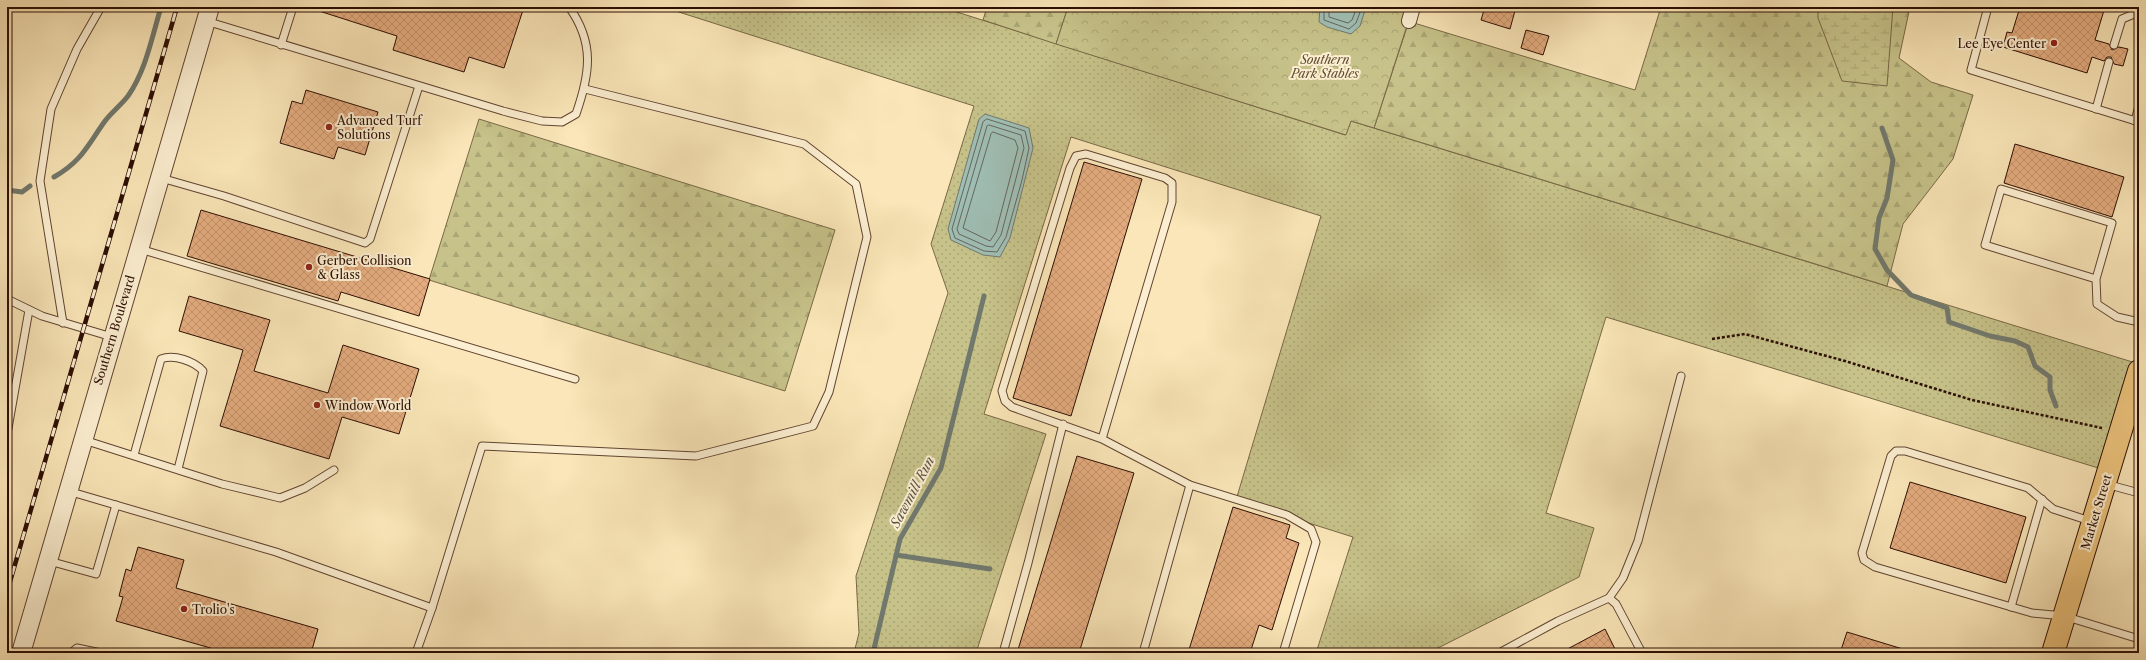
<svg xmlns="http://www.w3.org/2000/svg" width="2146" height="660" font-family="'Libre Caslon Text',serif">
	<defs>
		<pattern id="grass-dots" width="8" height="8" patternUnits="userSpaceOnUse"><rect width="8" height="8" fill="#c6c289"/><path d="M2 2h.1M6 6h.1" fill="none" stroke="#aaa675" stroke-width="1.8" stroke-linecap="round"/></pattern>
		<pattern id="forest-firs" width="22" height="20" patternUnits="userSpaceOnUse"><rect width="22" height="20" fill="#c6c289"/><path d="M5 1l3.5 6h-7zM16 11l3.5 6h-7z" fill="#aaa675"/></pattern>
		<pattern id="wetland-marsh" width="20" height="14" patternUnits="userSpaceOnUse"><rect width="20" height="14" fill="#c6c289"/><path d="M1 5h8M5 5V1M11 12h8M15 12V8" fill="none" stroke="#aaa675"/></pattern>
		<pattern id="park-crowns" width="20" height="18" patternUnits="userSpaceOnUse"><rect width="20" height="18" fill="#c6c289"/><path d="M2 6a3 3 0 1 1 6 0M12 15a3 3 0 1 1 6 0" fill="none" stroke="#aaa675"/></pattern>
		<pattern id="building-cross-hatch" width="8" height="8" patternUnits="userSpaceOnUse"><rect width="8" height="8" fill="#e4ac7f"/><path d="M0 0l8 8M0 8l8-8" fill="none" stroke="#c4936c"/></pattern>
	</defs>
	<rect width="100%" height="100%" fill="#fae6b8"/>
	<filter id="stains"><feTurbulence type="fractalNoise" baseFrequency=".005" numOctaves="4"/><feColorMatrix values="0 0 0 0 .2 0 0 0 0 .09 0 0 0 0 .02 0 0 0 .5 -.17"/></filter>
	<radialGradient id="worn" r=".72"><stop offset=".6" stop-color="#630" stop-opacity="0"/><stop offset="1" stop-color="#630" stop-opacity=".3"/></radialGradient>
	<polygon fill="url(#grass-dots)" stroke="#796846" points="663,7 941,7 1345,135 1351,121 2139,364 2108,471 1606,317 1546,513 1594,528 1579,577 1428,653 1316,653 1353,537 1236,500 1321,216 1071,137 984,414 1046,434 976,653 854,653 859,633 856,576 948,293 931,244 974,106"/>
	<g fill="url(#forest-firs)" stroke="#796846">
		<polygon points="987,7 1068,7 1056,44 983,20"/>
		<polygon points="1661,7 1910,7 1899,58 1931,82 1973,95 1953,159 1903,224 1887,286 1374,128 1407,27 1414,23 1635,90"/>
		<polygon points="479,119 835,230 785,391 429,280"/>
	</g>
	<polygon fill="url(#wetland-marsh)" stroke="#796846" points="1818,7 1893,7 1887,86 1842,81 1818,18"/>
	<polygon fill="url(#park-crowns)" stroke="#796846" points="1068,7 1413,7 1374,128 1351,121 1346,135 1056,44"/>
	<g fill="#9fbeb4" stroke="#71786d">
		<polygon points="1320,7 1366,7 1360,26 1351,34 1327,27 1319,22"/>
		<polygon points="985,114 1029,128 1033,148 1010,238 1000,257 983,255 951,240 948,229 979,119"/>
	</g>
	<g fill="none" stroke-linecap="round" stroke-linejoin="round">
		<g stroke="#66665c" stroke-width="1">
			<polyline points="1324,7 1324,20 1349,29 1356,23 1362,7"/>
			<polyline points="1329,7 1329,17 1348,23 1352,20 1357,7"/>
			<polygon points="987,119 1025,131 1029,148 1022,180 1006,237 997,252 984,251 955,238 952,229 983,122"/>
			<polygon points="989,125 1021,135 1024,148 1001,235 993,247 986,246 959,234 957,229 987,126"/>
			<polygon points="993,132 1015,140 1018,148 996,232 990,241 963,228 991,134"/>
		</g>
		<g stroke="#71786d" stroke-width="5">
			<polyline points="1882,128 1893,160 1887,198 1879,218 1875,249 1887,270 1911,295 1947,308 1949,322 1990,336 2015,341 2028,347 2035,366 2050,377 2050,390 2056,406"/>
			<path d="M54,177C82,161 87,146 105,121C112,112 121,105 128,96C146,70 152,37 161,7"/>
			<polyline points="7,190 22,192 30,186"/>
			<polyline points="896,555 990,569"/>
			<polyline points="873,653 900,539 941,468 984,296"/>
		</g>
	</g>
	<g fill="url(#building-cross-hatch)" stroke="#2c0e03">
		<polygon points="316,7 524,7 504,68 469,57 464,72 393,50 397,36 316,10"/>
		<polygon points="1485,7 1516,7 1510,29 1481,20"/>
		<polygon points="2020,7 2105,7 2095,40 2109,44 2112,50 2119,47 2128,49 2123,66 2114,64 2111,57 2107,57 2104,61 2092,57 2087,73 2003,47 2007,32 2012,33"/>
		<polygon points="1526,30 1549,36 1543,55 1521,48"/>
		<polygon points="306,90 378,112 365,155 338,147 334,159 280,143 292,101 302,104"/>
		<polygon points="2015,144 2124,177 2112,217 2004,183"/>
		<polygon points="1084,162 1142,179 1071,416 1013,398"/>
		<polygon points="201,210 430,279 419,316 341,292 338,301 187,256"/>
		<polygon points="189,296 270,320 254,371 328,393 343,345 419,369 399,434 342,417 329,459 220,426 243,350 179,331"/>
		<polygon points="1077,456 1134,473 1079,653 1017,653"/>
		<polygon points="1910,482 2026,517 2006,583 1890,548"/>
		<polygon points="1233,507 1290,525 1286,538 1299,543 1272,630 1259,625 1250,653 1188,653"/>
		<polygon points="138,547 184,560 176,588 318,629 311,653 228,653 116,621 123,597 119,596 126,569 131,571"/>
		<polygon points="1605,629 1617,653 1560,653"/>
		<polygon points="1847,632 1906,650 1905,653 1840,653"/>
	</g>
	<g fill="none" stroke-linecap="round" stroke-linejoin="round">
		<defs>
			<g id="service">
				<polyline points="1988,7 1971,70 2139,122"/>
				<path d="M206,21L503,111L542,121L562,122L576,114C590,74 595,43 569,7"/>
				<polyline points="281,45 293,7"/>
				<polyline points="2114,45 2122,19 2134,14 2139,16"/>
				<polyline points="2096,109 2109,62"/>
				<polyline points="2135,121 2139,106"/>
				<polyline points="161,178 224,196 365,243 370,239 419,86"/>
				<polyline points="140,249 575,379"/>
				<polyline points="2096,279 1985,245 2001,189 2112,223 2096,279 2097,304 2117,317 2139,322"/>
				<polyline points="7,299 42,316 112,337"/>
				<polyline points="63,323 40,181 51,109 77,49 101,7"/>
				<polyline points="7,434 29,310"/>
				<polyline points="1102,439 1172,202 1172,183 1165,178 1086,154 1076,156 1070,168 1002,391 1005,401 1012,407 1102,439 1190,485"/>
				<polyline points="84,440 222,484 280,498 305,488 334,470"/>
				<path d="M134,455L161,359C174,354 194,361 203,371L178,469"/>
				<polyline points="2106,484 2139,493"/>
				<polyline points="68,491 276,552 432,608 416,653"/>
				<polyline points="2090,521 2053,509 2028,488 1905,451 1896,451 1891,456 1862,553 1864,560 1875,567 2032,613 2064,616 2139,639"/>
				<polyline points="49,561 96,574 116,505"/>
				<polyline points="1609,598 1623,578 1638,541 1681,376"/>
				<polyline points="2011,607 2042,499"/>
				<polyline points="432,608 482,446 696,456 813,426 829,392 867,237 856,184 804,144 585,89"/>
				<polyline points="71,653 77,648 101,653"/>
				<polyline points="1003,653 1028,563 1063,424"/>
				<polyline points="1143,653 1190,485 1287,515 1311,529 1316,542 1283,653"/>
				<polyline points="1499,653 1558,621 1609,598 1616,604 1642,653"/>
			</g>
			<polyline id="minor" points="1409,21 1413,7"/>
			<polyline id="tertiary" points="21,653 210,7"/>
			<polyline id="primary" points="2053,653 2139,371"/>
		</defs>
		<use href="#service" stroke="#604430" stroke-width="9"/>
		<use href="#minor" stroke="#604430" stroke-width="16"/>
		<use href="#tertiary" stroke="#604430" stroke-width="20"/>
		<use href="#primary" stroke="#2c0e03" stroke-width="24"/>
		<polyline stroke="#2c0e03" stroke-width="2.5" stroke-dasharray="3 2" stroke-linecap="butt" points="1712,339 1745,334 1845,361 1972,400 2102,428"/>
		<use href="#service" stroke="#fcefd1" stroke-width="7"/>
		<use href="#minor" stroke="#fcefd1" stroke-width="14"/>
		<use href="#tertiary" stroke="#fcefd1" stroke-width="18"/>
		<use href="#primary" stroke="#edc37c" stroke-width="22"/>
		<defs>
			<polyline id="rail" points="7,592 177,7"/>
		</defs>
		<use href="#rail" stroke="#2c0e03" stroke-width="4.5"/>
		<use href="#rail" stroke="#fcefd1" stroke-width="3" stroke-dasharray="9" stroke-linecap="butt"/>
	</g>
	<g fill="#8f2418" stroke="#fcefd1" stroke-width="1.5">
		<circle cx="2054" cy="43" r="4"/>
		<circle cx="329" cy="127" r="4"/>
		<circle cx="309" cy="267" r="4"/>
		<circle cx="317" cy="405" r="4"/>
		<circle cx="184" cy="609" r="4"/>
	</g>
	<g text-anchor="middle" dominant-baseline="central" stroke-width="4" stroke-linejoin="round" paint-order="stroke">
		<g font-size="12" fill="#2c0e03" stroke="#fcefd1" text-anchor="start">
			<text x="2046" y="43" text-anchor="end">Lee Eye Center</text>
			<text x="337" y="120">Advanced Turf<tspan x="337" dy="14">Solutions</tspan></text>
			<text x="317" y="260">Gerber Collision<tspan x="317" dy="14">&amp; Glass</tspan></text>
			<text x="325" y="405">Window World</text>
			<text x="192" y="609">Trolio's</text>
		</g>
		<g font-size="12" font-style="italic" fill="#624d32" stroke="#fcefd1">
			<text x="1325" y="59">Southern<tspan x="1325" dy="14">Park Stables</tspan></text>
		</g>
		<g font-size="12" fill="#2c0e03" stroke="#fcefd1">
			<text transform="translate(114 330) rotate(-73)">Southern Boulevard</text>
			<text transform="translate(2096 512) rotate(-73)">Market Street</text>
		</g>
		<g font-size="13" font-style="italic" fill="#5a544a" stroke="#fcefd1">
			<text transform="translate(912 492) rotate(-62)">Sawmill Run</text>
		</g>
	</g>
	<rect width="2146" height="660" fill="none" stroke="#fae6b8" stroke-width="24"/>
	<rect x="8" y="8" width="2130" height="644" fill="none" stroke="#2c0e03" stroke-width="2"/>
	<rect x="12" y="12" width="2122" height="636" fill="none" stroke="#2c0e03"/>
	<rect width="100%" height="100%" filter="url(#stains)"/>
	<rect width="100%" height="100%" fill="url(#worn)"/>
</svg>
